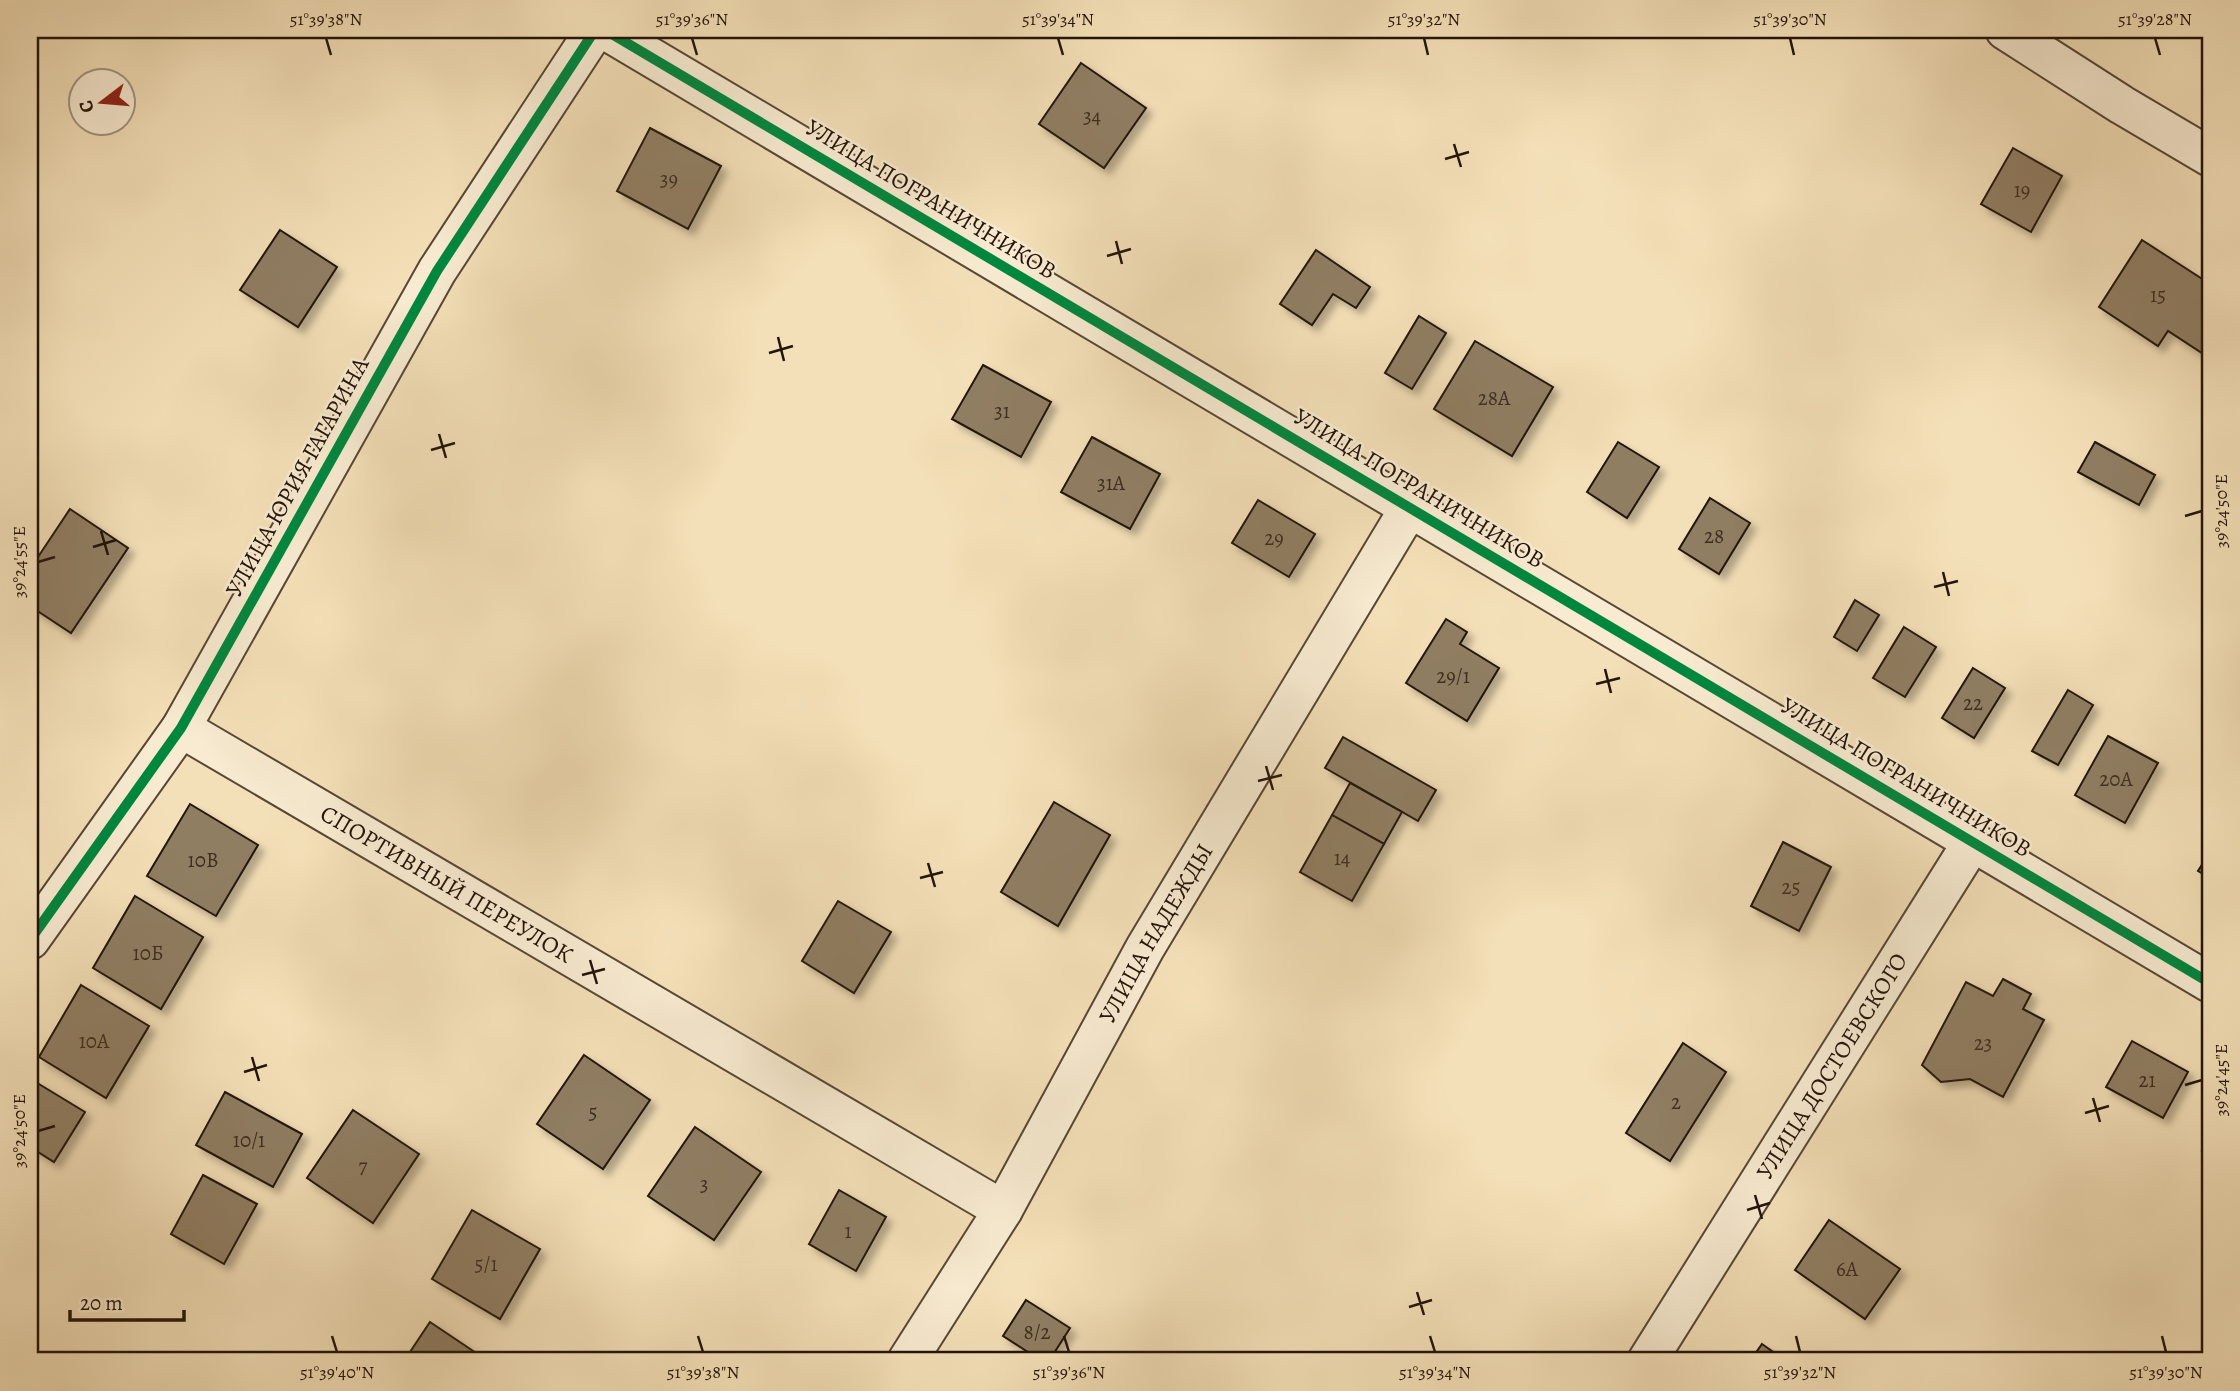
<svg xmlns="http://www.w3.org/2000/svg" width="2240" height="1391" font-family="Alegreya,serif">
	<defs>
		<filter id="shadow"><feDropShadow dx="6" dy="6" stdDeviation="3.5" flood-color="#0004"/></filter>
	</defs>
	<rect width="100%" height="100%" fill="#f4e0b8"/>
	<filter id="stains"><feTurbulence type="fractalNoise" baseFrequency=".00286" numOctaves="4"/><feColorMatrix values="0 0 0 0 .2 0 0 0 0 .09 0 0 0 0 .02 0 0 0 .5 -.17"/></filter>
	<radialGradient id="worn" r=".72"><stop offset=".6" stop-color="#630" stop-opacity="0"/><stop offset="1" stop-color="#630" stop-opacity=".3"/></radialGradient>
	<g fill="#907e64" stroke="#231309" stroke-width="2" filter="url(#shadow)">
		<polygon points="1081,63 1146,108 1104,168 1039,124"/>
		<polygon points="650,128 721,166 688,229 617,191"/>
		<polygon points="2013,148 2062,176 2031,232 1981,204"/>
		<polygon points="280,230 337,267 298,327 240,290"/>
		<polygon points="2142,240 2210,284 2210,353 2208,357 2168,331 2158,346 2099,307"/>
		<polygon points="1316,250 1370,287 1356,308 1333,294 1312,325 1280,304"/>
		<polygon points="1419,316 1446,333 1412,389 1385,373"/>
		<polygon points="1475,341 1553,387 1512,456 1434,409"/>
		<polygon points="983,365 1051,402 1021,457 952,419"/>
		<polygon points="1092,437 1160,474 1130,529 1061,492"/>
		<polygon points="1618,442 1659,467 1627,518 1587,492"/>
		<polygon points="2095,442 2155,475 2139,505 2078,472"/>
		<polygon points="1710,498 1750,523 1719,574 1679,549"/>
		<polygon points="1258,500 1315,534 1289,577 1232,543"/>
		<polygon points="70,509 128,548 71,633 30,606 30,569"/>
		<polygon points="1855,600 1879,615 1857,651 1834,637"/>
		<polygon points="1446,619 1467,632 1460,644 1499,668 1467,721 1406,683"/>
		<polygon points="1904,627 1936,647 1905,697 1873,678"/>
		<polygon points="1973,668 2005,688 1974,738 1942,718"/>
		<polygon points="2068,690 2093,705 2058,765 2032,751"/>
		<polygon points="2108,736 2158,763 2125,823 2075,795"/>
		<polygon points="1343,737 1436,790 1418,821 1325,768"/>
		<polygon points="1350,783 1402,812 1384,844 1332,815"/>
		<polygon points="1054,802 1110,835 1058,926 1001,892"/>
		<polygon points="190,804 258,845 216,916 147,876"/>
		<polygon points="1332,815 1384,844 1352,901 1300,872"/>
		<polygon points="1783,842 1831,867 1799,931 1751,906"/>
		<polygon points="2210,852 2210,878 2198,871"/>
		<polygon points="135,896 203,937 161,1009 93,968"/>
		<polygon points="838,901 891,932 854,993 802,961"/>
		<polygon points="2003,979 2031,994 2023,1009 2044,1020 2003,1097 1970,1079 1941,1082 1922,1065 1966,982 1993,996"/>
		<polygon points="81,985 149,1026 106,1098 39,1057"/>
		<polygon points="2132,1041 2188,1072 2163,1118 2106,1087"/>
		<polygon points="1683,1043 1726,1072 1670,1161 1626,1133"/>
		<polygon points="584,1055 650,1100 603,1169 537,1124"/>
		<polygon points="34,1081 85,1112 54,1162 30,1147 30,1088"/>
		<polygon points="225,1092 302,1134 273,1187 196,1145"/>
		<polygon points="353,1110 419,1154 373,1223 307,1178"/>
		<polygon points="695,1127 761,1172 714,1240 648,1196"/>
		<polygon points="2210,1138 2210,1156 2202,1151"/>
		<polygon points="203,1175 257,1204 224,1264 171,1234"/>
		<polygon points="839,1190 886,1217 856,1271 809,1244"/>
		<polygon points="472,1210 540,1249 500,1319 432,1279"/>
		<polygon points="1829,1220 1900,1269 1865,1319 1795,1270"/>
		<polygon points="1026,1300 1070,1328 1049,1361 1042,1361 1003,1336"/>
		<polygon points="430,1322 488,1361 404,1361"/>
		<polygon points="1762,1344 1786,1361 1750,1361"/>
	</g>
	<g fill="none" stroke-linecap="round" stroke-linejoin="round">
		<defs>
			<g id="minor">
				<polyline points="605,30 2210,983"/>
				<polyline points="2005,30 2122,105 2210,157"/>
				<path id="s1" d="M181,728L1003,1210"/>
				<polyline points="30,940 181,728 437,271 595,30"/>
				<path id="s2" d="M907,1361L1003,1210L1145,948L1410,507"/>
				<path id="s3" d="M1647,1361L1973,841"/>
			</g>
		</defs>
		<use href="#minor" stroke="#574635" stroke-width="42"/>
		<use href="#minor" stroke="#f8ebd1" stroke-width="38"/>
		<defs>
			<g id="cycleway">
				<polyline points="605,30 2210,983"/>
				<polyline points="30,940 181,728 437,271 595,30"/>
			</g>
		</defs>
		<use href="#cycleway" stroke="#f8ebd1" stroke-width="15"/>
		<use href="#cycleway" stroke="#00873e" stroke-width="10"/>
	</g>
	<path fill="none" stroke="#231309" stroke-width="2.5" d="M326,38L331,55M692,38L697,55M1058,38L1063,55M1424,38L1428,55M1790,38L1794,55M2155,38L2160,55M1454,144L1461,167M1445,159L1469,152M1116,241L1122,264M1107,256L1131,249M778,337L784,361M769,353L793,346M439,434L446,458M431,450L455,443M2185,516L2202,511M101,531L108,555M93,547L116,540M38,562L55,557M1943,572L1949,596M1934,587L1958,581M1605,669L1611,693M1596,684L1620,678M1266,766L1273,790M1258,781L1282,775M928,863L935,887M920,878L943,872M590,960L597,984M582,975L605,969M252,1057L259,1081M244,1072L267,1065M2185,1085L2202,1080M2093,1098L2100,1122M2085,1113L2109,1106M38,1131L55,1126M1755,1195L1762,1219M1747,1210L1770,1203M1417,1292L1424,1315M1409,1307L1432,1300M332,1336L337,1352M698,1336L703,1352M1064,1336L1069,1352M1430,1336L1435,1352M1796,1336L1800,1352M2162,1336L2166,1352"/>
	<g text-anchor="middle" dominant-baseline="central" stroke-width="5" stroke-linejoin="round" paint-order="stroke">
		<g font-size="21" fill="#3e2e20">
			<text x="1092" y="116">34</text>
			<text x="669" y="179">39</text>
			<text x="2022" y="190">19</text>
			<text x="2158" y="295">15</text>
			<text x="1494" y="398">28А</text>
			<text x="1002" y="411">31</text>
			<text x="1111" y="483">31А</text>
			<text x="1714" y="536">28</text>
			<text x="1274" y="538">29</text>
			<text x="1453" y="676">29/1</text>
			<text x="1973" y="703">22</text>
			<text x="2116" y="779">20А</text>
			<text x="1342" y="858">14</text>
			<text x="203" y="860">10В</text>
			<text x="1791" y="887">25</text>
			<text x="148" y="953">10Б</text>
			<text x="94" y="1041">10А</text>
			<text x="1983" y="1043">23</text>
			<text x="2147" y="1080">21</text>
			<text x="1676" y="1102">2</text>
			<text x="593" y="1112">5</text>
			<text x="249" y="1140">10/1</text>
			<text x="363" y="1166">7</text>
			<text x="704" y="1184">3</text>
			<text x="848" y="1231">1</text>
			<text x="486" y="1264">5/1</text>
			<text x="1847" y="1269">6А</text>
			<text x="1037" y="1332">8/2</text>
		</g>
		<g font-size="24" fill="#231309" stroke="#f8ebd1">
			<text transform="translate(931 199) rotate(31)">УЛИЦА ПОГРАНИЧНИКОВ</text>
			<text transform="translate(297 477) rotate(-61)">УЛИЦА ЮРИЯ ГАГАРИНА</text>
			<text transform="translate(1419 488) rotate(31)">УЛИЦА ПОГРАНИЧНИКОВ</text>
			<text transform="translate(1906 777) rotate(31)">УЛИЦА ПОГРАНИЧНИКОВ</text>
			<text stroke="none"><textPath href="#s1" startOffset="308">СПОРТИВНЫЙ ПЕРЕУЛОК</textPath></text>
			<text stroke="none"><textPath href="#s2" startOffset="495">УЛИЦА НАДЕЖДЫ</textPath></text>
			<text stroke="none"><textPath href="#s3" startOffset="348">УЛИЦА ДОСТОЕВСКОГО</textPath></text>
		</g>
	</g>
	<rect width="2240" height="1391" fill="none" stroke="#f4e0b8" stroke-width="77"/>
	<g transform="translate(102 102) rotate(254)"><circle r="33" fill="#f8ebd1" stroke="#a39581" stroke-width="2"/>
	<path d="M0-5L12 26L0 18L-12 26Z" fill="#8f2418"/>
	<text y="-10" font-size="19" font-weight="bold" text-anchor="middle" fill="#231309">С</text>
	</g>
	<path d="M70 1310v10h114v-10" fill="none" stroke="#231309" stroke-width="3.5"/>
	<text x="80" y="1310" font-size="21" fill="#231309" stroke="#f8ebd1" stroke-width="5" paint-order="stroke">20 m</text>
	<rect x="38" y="38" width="2164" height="1314" fill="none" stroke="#231309" stroke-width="2.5"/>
	<g font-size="18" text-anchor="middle" fill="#231309">
		<text x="326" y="25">51°39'38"N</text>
		<text x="692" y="25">51°39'36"N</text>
		<text x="1058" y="25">51°39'34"N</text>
		<text x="1424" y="25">51°39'32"N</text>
		<text x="1790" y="25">51°39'30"N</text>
		<text x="2155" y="25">51°39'28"N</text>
		<text transform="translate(2221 511) rotate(-90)" y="6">39°24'50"E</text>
		<text transform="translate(19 562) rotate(-90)" y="6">39°24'55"E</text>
		<text transform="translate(2221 1080) rotate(-90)" y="6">39°24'45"E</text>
		<text transform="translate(19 1131) rotate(-90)" y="6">39°24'50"E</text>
		<text x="337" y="1378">51°39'40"N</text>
		<text x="703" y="1378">51°39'38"N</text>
		<text x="1069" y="1378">51°39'36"N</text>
		<text x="1435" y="1378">51°39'34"N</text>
		<text x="1800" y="1378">51°39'32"N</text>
		<text x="2166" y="1378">51°39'30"N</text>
	</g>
	<rect width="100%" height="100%" filter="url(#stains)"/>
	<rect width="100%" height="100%" fill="url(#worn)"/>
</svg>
